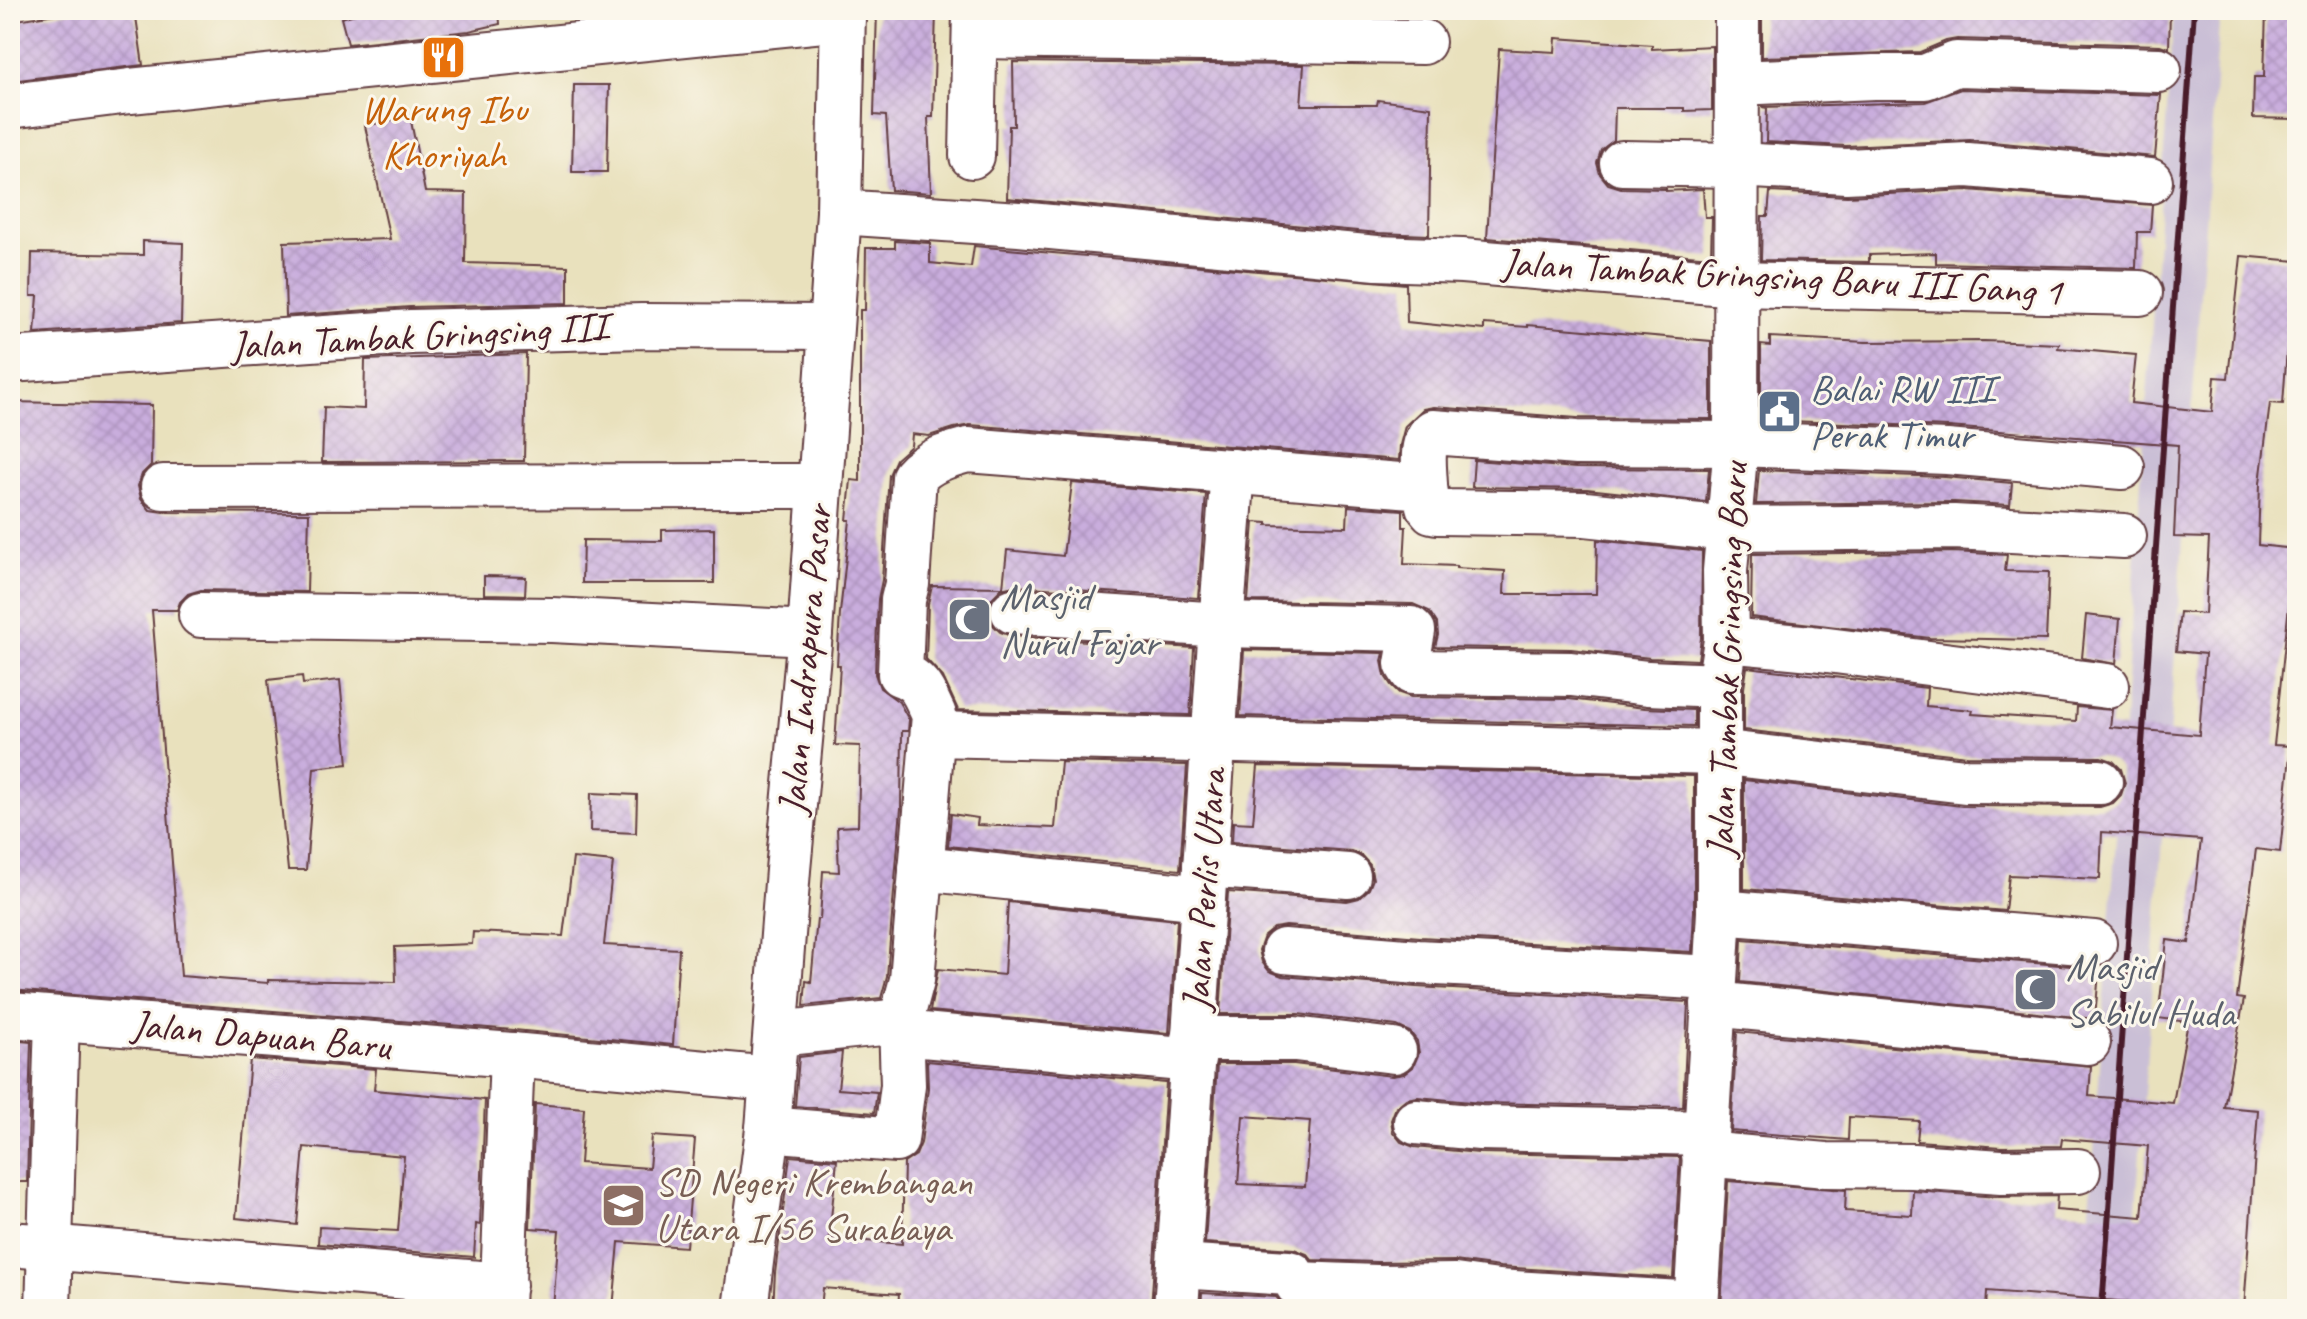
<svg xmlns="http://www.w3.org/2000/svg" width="2307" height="1319" font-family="Caveat,sans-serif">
	<defs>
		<pattern id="building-cross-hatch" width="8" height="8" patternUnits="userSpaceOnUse" patternTransform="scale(2)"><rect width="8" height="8" fill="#c9addd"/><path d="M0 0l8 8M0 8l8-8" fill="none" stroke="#ae94be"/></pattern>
	</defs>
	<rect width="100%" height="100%" fill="#fbf7ec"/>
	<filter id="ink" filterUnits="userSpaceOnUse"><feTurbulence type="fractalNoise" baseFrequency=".0125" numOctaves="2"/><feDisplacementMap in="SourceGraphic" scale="16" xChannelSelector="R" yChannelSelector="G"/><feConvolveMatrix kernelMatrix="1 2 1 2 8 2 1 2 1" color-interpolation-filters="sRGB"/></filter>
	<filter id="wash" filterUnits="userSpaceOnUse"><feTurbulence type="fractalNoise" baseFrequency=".006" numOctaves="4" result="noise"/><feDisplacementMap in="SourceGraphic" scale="32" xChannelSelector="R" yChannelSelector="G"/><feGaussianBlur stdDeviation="1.8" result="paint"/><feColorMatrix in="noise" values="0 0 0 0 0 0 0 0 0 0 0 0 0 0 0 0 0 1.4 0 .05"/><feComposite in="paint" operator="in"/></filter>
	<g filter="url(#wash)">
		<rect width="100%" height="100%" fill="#e9e1bd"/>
		<polygon fill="#cabfd6" points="2174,10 2220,10 2129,1309 2083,1309"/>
		<g id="blocks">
			<g fill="url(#building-cross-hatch)" fill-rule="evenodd">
				<polygon points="81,10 135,10 143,65 10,81 10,21"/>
				<polygon points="369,10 499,10 500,24 469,31 348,44 341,18"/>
				<polygon points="877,10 936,10 933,117 928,117 931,193 891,190 886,116 874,115"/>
				<polygon points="1012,10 1308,10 1308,15"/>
				<polygon points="1762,10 2170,10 2169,48 2160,45 1957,39 1946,41 1920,52 1762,57"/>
				<polygon points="2266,10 2297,10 2297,119 2253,118 2254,77 2264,77"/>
				<polygon points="1556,38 1652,45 1652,49 1712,46 1712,110 1684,111 1684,108 1615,108 1614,140 1601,150 1597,163 1600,174 1608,184 1621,188 1666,189 1666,191 1703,189 1705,217 1712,217 1711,257 1487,238 1499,49 1555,52"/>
				<polygon points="1013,62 1304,65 1301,105 1377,105 1378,100 1431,107 1429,235 1379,233 1007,198 1009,126 1014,126"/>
				<polygon points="574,85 609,85 607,172 572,172"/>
				<polygon points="1961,89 2161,95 2155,157 1970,140 1846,146 1766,142 1767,108 1762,107 1925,102"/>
				<polygon points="410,116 425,192 466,193 465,263 568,266 568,303 410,307 286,316 284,242 390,239 365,126"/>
				<polygon points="1968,190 2152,205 2150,232 2137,232 2136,268 1936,263 1936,253 1869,255 1869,262 1761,260 1762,216 1768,216 1770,192 1847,196"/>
				<polygon points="143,241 183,243 181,323 35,333 38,296 31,296 32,253 143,255"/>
				<polygon points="895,241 930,243 930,263 971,267 974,246 1406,284 1407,322 1484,330 1484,324 1528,327 1528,325 1711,341 1711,419 1577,418 1434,407 1423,409 1405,426 1400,445 1399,460 970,425 954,428 929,436 912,434 911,446 896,459 889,475 882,580 878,599 875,674 880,688 899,702 909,720 908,731 902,731 901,808 887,976 881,998 804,1006 806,981 811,982 817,919 820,919 823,871 839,872 837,827 858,826 860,746 835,745 840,665 837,665 840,613 850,520 847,520 851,480 860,481 860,310 865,310 866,248 895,248"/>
				<polygon points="2241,256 2297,261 2297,349 2287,348 2283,404 2270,403 2260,483 2258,545 2295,549 2274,745 2291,746 2280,852 2256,849 2237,998 2244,999 2224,1107 2258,1110 2244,1309 2130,1309 2130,1302 1987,1291 1986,1309 1721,1309 1728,1181 1846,1190 1845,1211 1912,1215 1913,1191 1999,1197 2057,1196 2056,1210 2142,1217 2148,1146 2062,1139 2061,1146 2002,1147 1917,1141 1919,1121 1849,1117 1848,1140 1731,1131 1737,1032 2091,1066 2089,1096 2173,1103 2188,1022 2158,1018 2167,940 2189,943 2201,840 2102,832 2100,879 2009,875 2005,911 1744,889 1744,780 1962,806 2100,807 2113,803 2121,795 2125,783 2121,769 2113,761 2101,757 1967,756 1744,730 1744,688 1747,667 1927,688 1926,706 1973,710 1972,714 2076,721 2077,707 2112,710 2110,727 2199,735 2205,654 2176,651 2180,612 2205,614 2209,538 2174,537 2178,445 1949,427 1761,420 1761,345 1770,346 1770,337 1866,342 1984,341 2059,344 2058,348 2136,355 2131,403 2212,412 2215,377 2228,378"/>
				<polygon points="526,354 524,461 322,462 324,407 364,409 365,360"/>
				<polygon points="10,402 152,405 151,465 142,474 138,486 141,499 150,510 163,512 309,513 307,592 201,590 188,594 180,602 177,610 152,610 181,976 268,983 268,980 396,982 395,947 472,944 473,932 563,936 573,858 613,862 604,945 679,949 673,1045 514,1030 10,990"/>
				<polygon points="1474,460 1576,468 1709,469 1706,502 1587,489 1472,487"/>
				<polygon points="1759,470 1945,477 2012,483 2010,505 1954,502 1756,504"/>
				<polygon points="1072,483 1206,494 1198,598 1014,586 1001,589 992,598 988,610 991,623 1000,632 1011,636 1194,648 1190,715 958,710 943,677 926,659 928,604 932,586 1003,587 1007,550 1063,556"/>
				<polygon points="1348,506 1403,510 1403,527 1406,527 1404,564 1456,566 1456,568 1505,571 1504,594 1596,594 1597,540 1702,551 1701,638 1698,660 1650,658 1571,649 1435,647 1438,635 1437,623 1429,611 1413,604 1248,601 1254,522 1267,523 1267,525 1347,527"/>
				<polygon points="714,529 714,583 582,583 583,540 662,541 662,530"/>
				<polygon points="1953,552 2007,555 2005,571 2049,572 2046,640 1930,638 1751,617 1752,554"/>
				<polygon points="484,576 526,577 525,595 484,594"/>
				<polygon points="2086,615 2120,619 2116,664 2082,658"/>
				<polygon points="1244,650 1384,653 1382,661 1385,676 1391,685 1399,693 1411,697 1569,699 1645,708 1694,710 1694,726 1240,716"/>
				<polygon points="302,676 303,684 340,680 348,764 314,768 306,870 288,870 268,680"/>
				<polygon points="1061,762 1187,765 1180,870 948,846 951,814 978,818 977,825 1055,828"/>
				<path d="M1258,766L1694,776V911L1692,952L1420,937L1286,926L1274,928L1264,936L1259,950L1262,962L1269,971L1282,976L1416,987L1688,1002L1683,1107L1481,1103L1418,1097L1406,1099L1396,1107L1391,1120L1393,1132L1401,1142L1414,1147L1479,1153L1680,1157L1673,1278L1500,1267L1455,1261L1377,1262L1312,1260L1307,1254L1294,1249L1205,1243L1217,1064H1294L1392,1076L1404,1074L1413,1067L1419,1053L1417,1041L1410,1032L1397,1026L1298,1014H1220L1228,892L1347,901L1359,898L1369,889L1373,879L1370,865L1361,855L1351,851L1232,842L1233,822L1253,823ZM1243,1116L1310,1121L1305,1187L1238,1184Z"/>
				<polygon points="591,793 637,795 636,833 590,831"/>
				<polygon points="1008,902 1177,920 1169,1033 930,1011 938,969 1004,975"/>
				<polygon points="1742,939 2095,968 2094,983 2098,983 2095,1019 1740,982"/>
				<polygon points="10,1040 31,1042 27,1182 10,1182"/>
				<polygon points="842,1052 838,1089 877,1092 874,1113 795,1106 799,1057"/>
				<polygon points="250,1059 376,1069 374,1090 485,1100 480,1225 476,1224 474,1257 318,1244 319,1227 398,1231 404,1156 304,1147 297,1225 236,1218"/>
				<polygon points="927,1061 1166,1083 1151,1309 898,1309 899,1294 823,1288 821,1309 773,1309 775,1273 790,1156 837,1160 829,1238 902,1244 904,1163 916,1155 921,1143 928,1088"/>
				<polygon points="535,1104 584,1108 580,1163 649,1168 652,1136 695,1139 686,1247 619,1242 613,1309 553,1309 559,1230 530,1228"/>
				<polygon points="1202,1293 1276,1297 1284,1305 1297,1309 1201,1309"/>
			</g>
		</g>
	</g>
	<g filter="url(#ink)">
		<use href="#blocks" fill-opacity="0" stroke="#623c41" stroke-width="2"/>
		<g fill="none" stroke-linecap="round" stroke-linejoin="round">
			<defs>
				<g id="minor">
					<polyline points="976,36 1423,42"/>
					<polyline points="1738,83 1874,77 1925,77 1956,64 2159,70"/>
					<polyline points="10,106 130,91 843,18"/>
					<polyline points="972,156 975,10"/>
					<polyline points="1622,163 1736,165 1846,171 1968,165 2150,181"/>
					<polyline points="839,212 1019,224 1377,258 1462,261 1737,284 2140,293"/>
					<polyline points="10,360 411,332 642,326 829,327"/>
					<polyline points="163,487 819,486"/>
					<path d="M1425,487C1425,470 1419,444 1433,432L1576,443L1736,444L1947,452L2122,467"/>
					<polyline points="1013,611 1221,625 1411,629 1413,631 1407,664 1412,672 1571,674 1648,683 1719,686"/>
					<polyline points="201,615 552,620 810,633"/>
					<polyline points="1726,640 1812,648 2107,686"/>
					<polyline points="933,734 1718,752 1965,781 2100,782"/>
					<polyline points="1205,865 1348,876"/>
					<polyline points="921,868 1203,898"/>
					<polyline points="1719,912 2094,943"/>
					<polyline points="1284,951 1418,962 1714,978"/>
					<polyline points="1713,1004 2088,1042"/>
					<polyline points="10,1015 512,1055 771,1079"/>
					<polyline points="901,1033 1193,1060"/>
					<polyline points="777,1034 901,1021"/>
					<polyline points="1193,1039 1295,1039 1394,1051"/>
					<polyline points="1416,1122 1480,1128 1706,1133"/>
					<path d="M768,1129L896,1140L903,1085L901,1021L912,980L934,715C924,695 922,681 900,674L903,600L907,584L914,477C928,461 948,455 968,450L1425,487L1428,506L1432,511L1437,512L1585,514L1728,529L1954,527L2124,536"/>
					<polyline points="1704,1154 1826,1165 1913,1166 2001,1172 2078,1171"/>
					<polyline points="10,1244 504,1285"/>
					<polyline points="1179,1266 1288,1273 1292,1274 1297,1284 1377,1287 1455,1286 1498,1292 1697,1304"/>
					<polyline points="48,1309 57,1019"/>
					<polyline points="502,1309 512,1055"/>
					<polyline points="745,1309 768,1129 788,870 810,633 839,212 843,10"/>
					<polyline points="1176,1309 1221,625 1233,471"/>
					<polyline points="1696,1309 1719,912 1719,686 1726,640 1725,571 1736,444 1737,10"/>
				</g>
			</defs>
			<use href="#minor" stroke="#623c41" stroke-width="48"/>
			<use href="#minor" stroke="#fff" stroke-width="44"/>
			<polyline stroke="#4a1f2b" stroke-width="6" points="2102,1309 2194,10"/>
		</g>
	</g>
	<defs>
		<symbol id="restaurant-square" viewBox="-11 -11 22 22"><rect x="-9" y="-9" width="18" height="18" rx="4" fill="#e8710a" stroke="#fbf7ec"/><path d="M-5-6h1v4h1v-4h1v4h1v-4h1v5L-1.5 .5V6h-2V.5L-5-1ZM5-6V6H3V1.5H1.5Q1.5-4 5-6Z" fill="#fff"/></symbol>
		<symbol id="civic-square" viewBox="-11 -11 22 22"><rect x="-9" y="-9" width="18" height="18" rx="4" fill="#5c6f8a" stroke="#fbf7ec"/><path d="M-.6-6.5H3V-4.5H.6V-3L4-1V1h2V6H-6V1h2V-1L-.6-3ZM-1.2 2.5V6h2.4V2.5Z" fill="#fff"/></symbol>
		<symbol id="mosque-square" viewBox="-11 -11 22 22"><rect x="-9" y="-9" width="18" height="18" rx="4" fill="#6b7280" stroke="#fbf7ec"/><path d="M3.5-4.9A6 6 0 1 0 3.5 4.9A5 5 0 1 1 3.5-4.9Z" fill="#fff"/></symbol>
		<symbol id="school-square" viewBox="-11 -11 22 22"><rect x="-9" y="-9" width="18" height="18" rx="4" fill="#8d6e63" stroke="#fbf7ec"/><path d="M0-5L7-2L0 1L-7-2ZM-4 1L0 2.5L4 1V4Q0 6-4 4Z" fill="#fff"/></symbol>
	</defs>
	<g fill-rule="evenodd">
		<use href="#restaurant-square" x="418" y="32" width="51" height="51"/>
		<use href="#civic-square" x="1754" y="386" width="51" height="51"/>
		<use href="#mosque-square" x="944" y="594" width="51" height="51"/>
		<use href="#mosque-square" x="2010" y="964" width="51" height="51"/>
		<use href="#school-square" x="598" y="1180" width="51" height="51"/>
	</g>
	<g text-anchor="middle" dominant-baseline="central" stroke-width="6" stroke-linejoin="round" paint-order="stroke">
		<g font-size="40" fill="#c56008" stroke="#fbf7ec">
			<text x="444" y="109">Warung Ibu<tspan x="444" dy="46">Khoriyah</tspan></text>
		</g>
		<g font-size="40" fill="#4a1f2b" stroke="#fbf7ec">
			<text transform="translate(1782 277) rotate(3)">Jalan Tambak Gringsing Baru III Gang 1</text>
			<text transform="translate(419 336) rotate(-3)">Jalan Tambak Gringsing III</text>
			<text transform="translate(805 660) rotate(-85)">Jalan Indrapura Pasar</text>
			<text transform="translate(1727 660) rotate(-88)">Jalan Tambak Gringsing Baru</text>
			<text transform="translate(1204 890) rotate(-86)">Jalan Perlis Utara</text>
			<text transform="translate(261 1035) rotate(5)">Jalan Dapuan Baru</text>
		</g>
		<g font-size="40" fill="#4e5e75" stroke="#fbf7ec" text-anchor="start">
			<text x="1810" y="389">Balai RW III<tspan x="1810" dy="46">Perak Timur</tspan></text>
		</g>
		<g font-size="40" fill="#5b616d" stroke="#fbf7ec" text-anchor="start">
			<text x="1000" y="597">Masjid<tspan x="1000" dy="46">Nurul Fajar</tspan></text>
			<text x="2066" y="967">Masjid<tspan x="2066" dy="46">Sabilul Huda</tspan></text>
		</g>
		<g font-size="40" fill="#785e54" stroke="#fbf7ec" text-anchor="start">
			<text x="655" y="1182">SD Negeri Krembangan<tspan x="655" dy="46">Utara I/56 Surabaya</tspan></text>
		</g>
	</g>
	<rect width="2307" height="1319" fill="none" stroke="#fbf7ec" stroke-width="40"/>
</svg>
